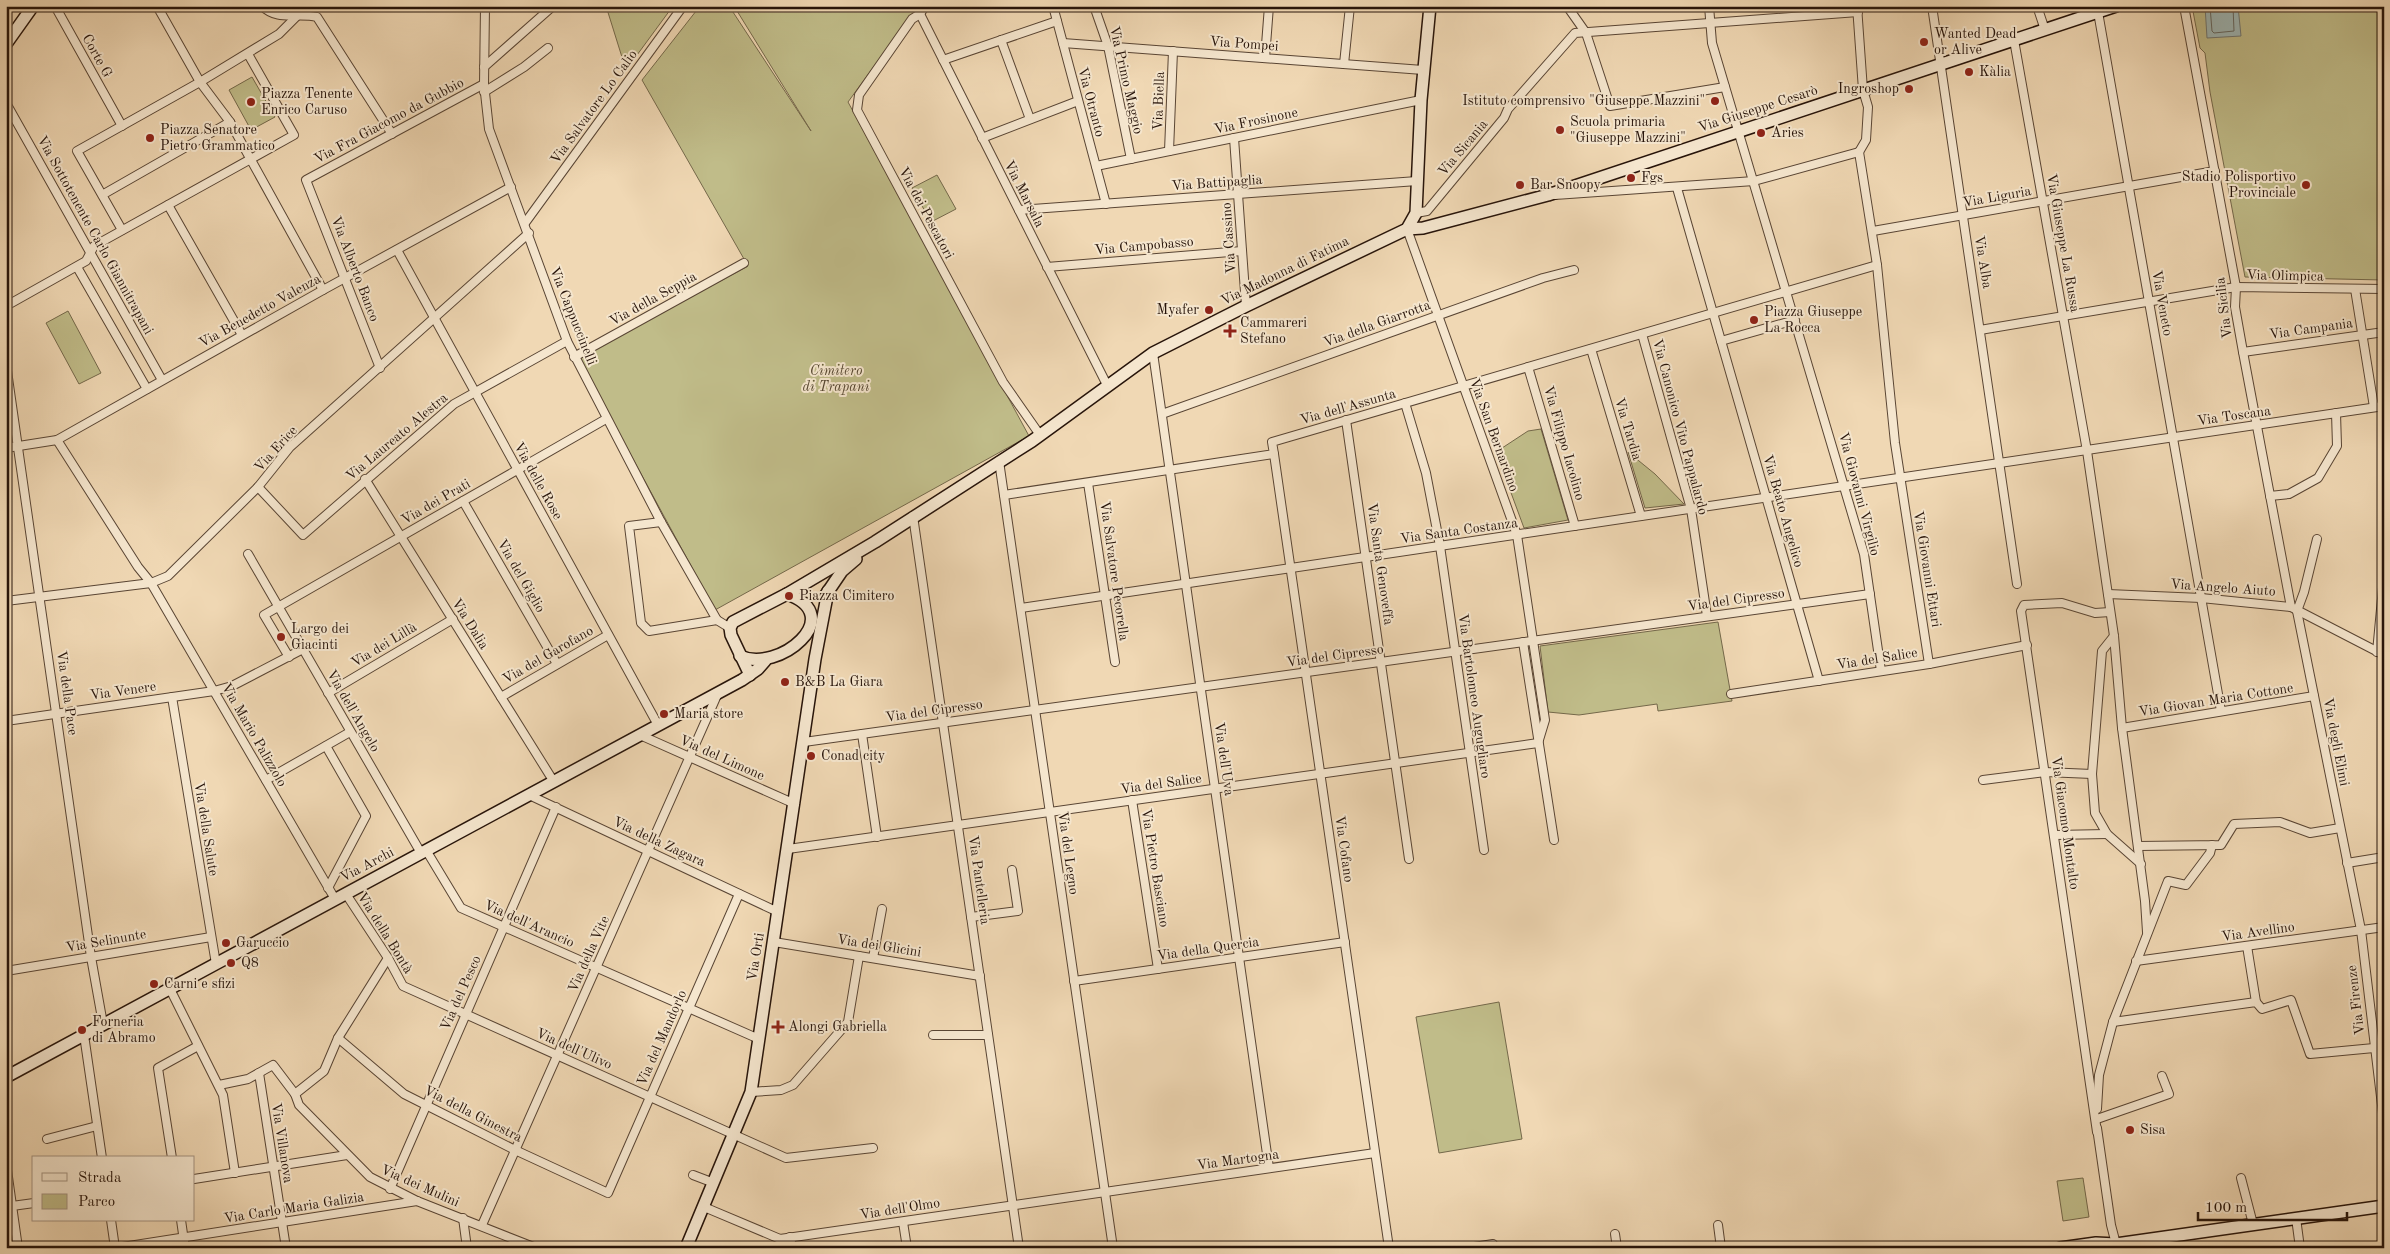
<svg xmlns="http://www.w3.org/2000/svg" width="2390" height="1254" font-family="'Old Standard TT',serif">
	<rect width="100%" height="100%" fill="#f0d8b4"/>
	<filter id="stains"><feTurbulence type="fractalNoise" baseFrequency=".004" numOctaves="4"/><feColorMatrix values="0 0 0 0 .2 0 0 0 0 .09 0 0 0 0 .02 0 0 0 .5 -.17"/></filter>
	<radialGradient id="worn" r=".72"><stop offset=".6" stop-color="#630" stop-opacity="0"/><stop offset="1" stop-color="#630" stop-opacity=".3"/></radialGradient>
	<g fill="#c0bc89" stroke="#74684a">
		<polygon points="606,6 673,6 626,70"/>
		<polygon points="700,6 729,6 811,131 734,6 918,6 848,102 1029,436 715,610 578,358 748,266 642,80"/>
		<polygon points="2192,6 2384,6 2384,280 2245,277 2210,92 2205,53 2200,48"/>
		<polygon points="252,77 275,117 251,130 229,90"/>
		<polygon points="937,175 956,209 931,222 912,188"/>
		<polygon points="68,311 101,373 79,384 46,323"/>
		<polygon points="1541,429 1568,520 1524,528 1496,452 1528,431"/>
		<polygon points="1628,452 1655,474 1684,504 1645,508"/>
		<polygon points="1718,622 1732,701 1658,711 1657,704 1579,715 1548,712 1540,646"/>
		<polygon points="1499,1002 1522,1139 1439,1153 1416,1017"/>
		<polygon points="2083,1178 2089,1217 2063,1221 2057,1181"/>
	</g>
	<polygon fill="#9eb8b8" stroke="#6e7672" points="2205,6 2238,6 2241,36 2207,38"/>
	<g fill="none" stroke-linecap="round" stroke-linejoin="round">
		<polyline stroke="#626661" stroke-width="1" points="2210,6 2212,31 2214,33 2234,31 2233,6"/>
		<defs>
			<g id="street">
				<polyline points="55,6 122,126"/>
				<polyline points="157,6 200,82 279,34 307,6"/>
				<path d="M262,6C278,22 297,12 317,17L392,134"/>
				<polyline points="485,6 484,84 489,129 567,341 661,522 717,620"/>
				<polyline points="925,6 920,14 912,19 859,95 857,110 1003,382 1040,435"/>
				<polyline points="1053,6 1106,204"/>
				<polyline points="1094,6 1108,46 1131,159"/>
				<polyline points="1567,6 1586,33 1610,106 1725,87"/>
				<polyline points="1709,6 1712,43 1864,554 1881,671"/>
				<polyline points="1857,6 1863,90 1868,107 1866,140 1859,152"/>
				<polyline points="1932,6 2017,584"/>
				<polyline points="2037,6 2045,30"/>
				<polyline points="2184,6 2236,287 2235,307 2243,352 2291,607"/>
				<polyline points="2098,12 2221,711"/>
				<polyline points="920,14 1107,385"/>
				<polyline points="1001,40 1030,119"/>
				<polyline points="2014,40 2087,451 2114,636 2122,728 2145,901 2147,932"/>
				<polyline points="1063,43 1423,70"/>
				<polyline points="1265,58 1269,6"/>
				<polyline points="943,60 1057,21"/>
				<polyline points="1344,64 1350,6"/>
				<polyline points="484,67 553,6"/>
				<polyline points="484,92 524,67 548,48"/>
				<polyline points="6,103 162,380"/>
				<polyline points="230,122 323,290"/>
				<polyline points="982,138 1078,101"/>
				<polyline points="1234,138 1246,306"/>
				<polyline points="1169,151 1173,51"/>
				<polyline points="1859,152 1877,265 1895,443 1929,664"/>
				<polyline points="1096,166 1421,100"/>
				<polyline points="1677,188 1819,681"/>
				<polyline points="102,195 230,122 200,82 77,151 122,230"/>
				<polyline points="1555,195 1754,181 1859,152"/>
				<polyline points="168,205 242,335"/>
				<polyline points="1019,210 1417,181"/>
				<polyline points="1416,213 1427,211 1504,118 1508,109 1575,33 1858,12"/>
				<polyline points="525,223 683,6"/>
				<polyline points="1407,229 1517,535 1545,720 1538,743"/>
				<polyline points="1873,231 2215,171"/>
				<polyline points="397,250 658,725"/>
				<polyline points="77,267 147,389"/>
				<polyline points="1047,267 1242,251"/>
				<polyline points="2355,289 2374,407"/>
				<polyline points="6,306 86,261 94,246 294,135 248,54"/>
				<polyline points="1980,330 2236,287 2384,289"/>
				<polyline points="1642,334 1691,509 1707,616"/>
				<polyline points="1721,341 1795,320"/>
				<polyline points="1591,349 1641,516"/>
				<polyline points="2243,352 2384,332"/>
				<polyline points="1153,353 1269,1168"/>
				<polyline points="574,357 744,263"/>
				<polyline points="6,364 91,957 103,1024"/>
				<polyline points="1528,367 1575,526"/>
				<polyline points="380,368 306,180 484,84"/>
				<polyline points="1405,403 1426,473 1440,546 1484,850"/>
				<polyline points="1162,414 1543,278 1574,270"/>
				<polyline points="1346,420 1409,859"/>
				<polyline points="57,440 138,567 151,583 335,899"/>
				<polyline points="6,448 57,440 323,290 511,187"/>
				<polyline points="1274,454 1389,1248"/>
				<polyline points="999,461 1113,1248"/>
				<polyline points="2383,476 2384,482"/>
				<polyline points="365,479 554,782"/>
				<polyline points="1088,483 1115,662"/>
				<polyline points="258,487 303,535 454,404 567,341"/>
				<polyline points="1004,495 1274,454 1272,442 1877,265"/>
				<polyline points="2270,496 2289,494 2318,478 2337,446 2336,413"/>
				<polyline points="463,501 557,664"/>
				<polyline points="913,516 1019,1248"/>
				<polyline points="661,522 629,526 641,623 649,631 717,620 730,628"/>
				<polyline points="248,554 421,853"/>
				<polyline points="2108,594 2201,598 2291,607 2384,655"/>
				<polyline points="6,601 151,583 168,576 258,487 290,447 529,233"/>
				<polyline points="1021,608 2384,406"/>
				<polyline points="2297,611 2361,930 2384,1122"/>
				<polyline points="2297,611 2304,592 2317,539"/>
				<polyline points="2114,636 2102,651 2092,774 2095,813 2107,834 2141,864"/>
				<polyline points="1523,642 1554,840"/>
				<polyline points="2377,652 2384,577"/>
				<polyline points="289,657 264,615 606,419"/>
				<polyline points="328,693 453,619"/>
				<polyline points="1731,694 1929,664 2027,645"/>
				<polyline points="172,697 216,964"/>
				<polyline points="501,697 608,635"/>
				<polyline points="6,721 214,691 232,686 303,649"/>
				<polyline points="2122,728 2314,696"/>
				<polyline points="862,734 877,837"/>
				<polyline points="640,735 795,804"/>
				<polyline points="804,742 1870,594"/>
				<polyline points="326,746 366,816 328,888"/>
				<polyline points="266,780 350,732"/>
				<polyline points="1983,780 2045,772 2092,774"/>
				<polyline points="529,795 778,912"/>
				<polyline points="1132,800 1158,969"/>
				<polyline points="2054,835 2107,834"/>
				<polyline points="2138,846 2221,845 2234,824 2280,822 2310,833 2340,828"/>
				<polyline points="788,849 1538,743"/>
				<polyline points="426,850 461,908 759,1039"/>
				<polyline points="2347,863 2384,857"/>
				<polyline points="346,894 388,958 403,986 786,1158 873,1148"/>
				<polyline points="971,917 1018,911 1012,870"/>
				<polyline points="774,942 980,976"/>
				<polyline points="2247,946 2256,1002"/>
				<polyline points="873,958 882,909"/>
				<polyline points="2136,961 2384,927"/>
				<polyline points="6,971 211,937"/>
				<polyline points="1074,981 1345,942"/>
				<polyline points="170,989 223,1095 235,1173"/>
				<polyline points="2113,1022 2256,1002 2262,1009 2291,1000 2310,1054 2374,1048"/>
				<polyline points="84,1035 102,1158"/>
				<polyline points="933,1035 988,1035"/>
				<polyline points="338,1038 404,1094 515,1150 608,1193 739,894"/>
				<polyline points="259,1073 286,1248"/>
				<polyline points="219,1085 248,1079 273,1065 295,1094 324,1071 338,1038 388,958"/>
				<polyline points="751,1092 781,1090 793,1085 848,1022 859,956"/>
				<polyline points="295,1094 299,1105 370,1177 417,1201 536,1248"/>
				<polyline points="2097,1109 2099,1075 2113,1022 2168,881 2186,885 2210,853 2212,845"/>
				<polyline points="2097,1119 2169,1094 2162,1076"/>
				<polyline points="2097,1128 2111,1225 2116,1244"/>
				<polyline points="2097,1132 2021,611 2024,605 2062,603 2095,613 2110,612"/>
				<polyline points="47,1139 97,1126"/>
				<polyline points="172,1158 158,1068 198,1046"/>
				<polyline points="6,1163 18,1248"/>
				<polyline points="693,1175 714,1183"/>
				<polyline points="2241,1178 2253,1224"/>
				<polyline points="194,1179 347,1155"/>
				<polyline points="390,1189 556,807"/>
				<polyline points="12,1206 34,1203"/>
				<polyline points="704,1207 780,1239 1375,1153"/>
				<polyline points="463,1218 467,1248"/>
				<polyline points="2296,1218 2300,1248"/>
				<polyline points="111,1220 115,1248"/>
				<polyline points="181,1220 185,1248"/>
				<polyline points="903,1222 907,1248"/>
				<polyline points="482,1225 718,693"/>
				<polyline points="1718,1225 1721,1248"/>
				<polyline points="1615,1234 1617,1248"/>
				<polyline points="790,1237 792,1248"/>
				<polyline points="116,1248 417,1201"/>
				<polyline points="1468,1248 1493,1244"/>
			</g>
			<g id="secondary">
				<polyline points="6,44 33,6"/>
				<polyline points="1407,229 1423,228 1548,195 2116,6"/>
				<polyline points="825,596 842,571 856,559"/>
				<path d="M740,656C778,674 849,616 787,594"/>
				<polyline points="750,675 731,635 730,628 733,622 787,594 875,542 1032,441 1153,353 1246,306 1407,229 1416,213 1421,100 1430,6"/>
				<polyline points="6,1077 742,680 758,669 765,661"/>
				<polyline points="686,1248 751,1092 815,659 828,591"/>
				<polyline points="2060,1248 2096,1243 2116,1244 2384,1206"/>
			</g>
		</defs>
		<use href="#street" stroke="#594534" stroke-width="10"/>
		<use href="#secondary" stroke="#27140a" stroke-width="14"/>
		<use href="#street" stroke="#f5e6ce" stroke-width="8"/>
		<use href="#secondary" stroke="#f5e6ce" stroke-width="11"/>
	</g>
	<g fill="#8f2418" stroke="#f5e6ce" stroke-width="2">
		<circle cx="1924" cy="42" r="5"/>
		<circle cx="1969" cy="72" r="5"/>
		<circle cx="1909" cy="89" r="5"/>
		<circle cx="1715" cy="101" r="5"/>
		<circle cx="251" cy="102" r="5"/>
		<circle cx="1560" cy="130" r="5"/>
		<circle cx="1761" cy="133" r="5"/>
		<circle cx="150" cy="138" r="5"/>
		<circle cx="1631" cy="178" r="5"/>
		<circle cx="1520" cy="185" r="5"/>
		<circle cx="2306" cy="185" r="5"/>
		<circle cx="1209" cy="310" r="5"/>
		<circle cx="1754" cy="320" r="5"/>
		<path d="M1227.5 323.5h5v5h5v5h-5v5h-5v-5h-5v-5h5z"/>
		<circle cx="789" cy="596" r="5"/>
		<circle cx="281" cy="637" r="5"/>
		<circle cx="785" cy="682" r="5"/>
		<circle cx="664" cy="714" r="5"/>
		<circle cx="811" cy="756" r="5"/>
		<circle cx="226" cy="943" r="5"/>
		<circle cx="231" cy="963" r="5"/>
		<circle cx="154" cy="984" r="5"/>
		<path d="M775.5 1019.5h5v5h5v5h-5v5h-5v-5h-5v-5h5z"/>
		<circle cx="82" cy="1030" r="5"/>
		<circle cx="2130" cy="1130" r="5"/>
	</g>
	<g text-anchor="middle" dominant-baseline="central" stroke-width="4" stroke-linejoin="round" paint-order="stroke">
		<g font-size="14" fill="#27140a" stroke="#f5e6ce" text-anchor="start">
			<text x="1934" y="34">Wanted Dead<tspan x="1934" dy="16">or Alive</tspan></text>
			<text x="1979" y="72">Kàlia</text>
			<text x="1899" y="89" text-anchor="end">Ingroshop</text>
			<text x="261" y="94">Piazza Tenente<tspan x="261" dy="16">Enrico Caruso</tspan></text>
			<text x="1705" y="101" text-anchor="end">Istituto comprensivo "Giuseppe Mazzini"</text>
			<text x="1570" y="122">Scuola primaria<tspan x="1570" dy="16">"Giuseppe Mazzini"</tspan></text>
			<text x="160" y="130">Piazza Senatore<tspan x="160" dy="16">Pietro Grammatico</tspan></text>
			<text x="1771" y="133">Aries</text>
			<text x="2296" y="177" text-anchor="end">Stadio Polisportivo<tspan x="2296" dy="16">Provinciale</tspan></text>
			<text x="1641" y="178">Fgs</text>
			<text x="1530" y="185">Bar Snoopy</text>
			<text x="1199" y="310" text-anchor="end">Myafer</text>
			<text x="1764" y="312">Piazza Giuseppe<tspan x="1764" dy="16">La Rocca</tspan></text>
			<text x="1240" y="323">Cammareri<tspan x="1240" dy="16">Stefano</tspan></text>
			<text x="799" y="596">Piazza Cimitero</text>
			<text x="291" y="629">Largo dei<tspan x="291" dy="16">Giacinti</tspan></text>
			<text x="795" y="682">B&amp;B La Giara</text>
			<text x="674" y="714">Maria store</text>
			<text x="821" y="756">Conad city</text>
			<text x="236" y="943">Garuccio</text>
			<text x="241" y="963">Q8</text>
			<text x="164" y="984">Carni e sfizi</text>
			<text x="92" y="1022">Forneria<tspan x="92" dy="16">di Abramo</tspan></text>
			<text x="788" y="1027">Alongi Gabriella</text>
			<text x="2140" y="1130">Sisa</text>
		</g>
		<g font-size="14" fill="#27140a" stroke="#f5e6ce">
			<text transform="translate(1244 44) rotate(4)">Via Pompei</text>
			<text transform="translate(97 56) rotate(61)">Corte G</text>
			<text transform="translate(1126 80) rotate(77)">Via Primo Maggio</text>
			<text transform="translate(1159 101) rotate(-88)">Via Biella</text>
			<text transform="translate(1091 102) rotate(75)">Via Otranto</text>
			<text transform="translate(594 107) rotate(-54)">Via Salvatore Lo Calio</text>
			<text transform="translate(1758 109) rotate(-18)">Via Giuseppe Cesarò</text>
			<text transform="translate(389 121) rotate(-28)">Via Fra Giacomo da Gubbio</text>
			<text transform="translate(1256 121) rotate(-12)">Via Frosinone</text>
			<text transform="translate(1463 148) rotate(-50)">Via Sicania</text>
			<text transform="translate(1217 183) rotate(-4)">Via Battipaglia</text>
			<text transform="translate(1024 194) rotate(63)">Via Marsala</text>
			<text transform="translate(1997 197) rotate(-10)">Via Liguria</text>
			<text transform="translate(926 213) rotate(62)">Via dei Pescatori</text>
			<text transform="translate(95 235) rotate(61)">Via Sottotenente Carlo Giannitrapani</text>
			<text transform="translate(1229 238) rotate(-94)">Via Cassino</text>
			<text transform="translate(2063 243) rotate(80)">Via Giuseppe La Russa</text>
			<text transform="translate(1144 246) rotate(-5)">Via Campobasso</text>
			<text transform="translate(1983 262) rotate(81)">Via Alba</text>
			<text transform="translate(355 269) rotate(69)">Via Alberto Banco</text>
			<text transform="translate(1285 271) rotate(-26)">Via Madonna di Fatima</text>
			<text transform="translate(2285 276) rotate(1)">Via Olimpica</text>
			<text transform="translate(653 299) rotate(-29)">Via della Seppia</text>
			<text transform="translate(2162 303) rotate(80)">Via Veneto</text>
			<text transform="translate(2224 308) rotate(-97)">Via Sicilia</text>
			<text transform="translate(260 311) rotate(-29)">Via Benedetto Valenza</text>
			<text transform="translate(573 316) rotate(68)">Via Cappuccinelli</text>
			<text transform="translate(1377 324) rotate(-20)">Via della Giarrotta</text>
			<text transform="translate(2311 329) rotate(-8)">Via Campania</text>
			<text transform="translate(1348 407) rotate(-16)">Via dell'Assunta</text>
			<text transform="translate(2234 416) rotate(-8)">Via Toscana</text>
			<text transform="translate(1680 427) rotate(75)">Via Canonico Vito Pappalardo</text>
			<text transform="translate(1628 429) rotate(73)">Via Tardia</text>
			<text transform="translate(1494 435) rotate(70)">Via San Bernardino</text>
			<text transform="translate(397 437) rotate(-40)">Via Laureato Alestra</text>
			<text transform="translate(1564 443) rotate(74)">Via Filippo Iacolino</text>
			<text transform="translate(276 449) rotate(-48)">Via Erice</text>
			<text transform="translate(538 481) rotate(61)">Via delle Rose</text>
			<text transform="translate(1859 494) rotate(75)">Via Giovanni Virgilio</text>
			<text transform="translate(436 502) rotate(-30)">Via dei Prati</text>
			<text transform="translate(1783 511) rotate(74)">Via Beato Angelico</text>
			<text transform="translate(1459 531) rotate(-8)">Via Santa Costanza</text>
			<text transform="translate(1380 564) rotate(82)">Via Santa Genoveffa</text>
			<text transform="translate(1927 569) rotate(81)">Via Giovanni Ettari</text>
			<text transform="translate(1114 571) rotate(82)">Via Salvatore Pecorella</text>
			<text transform="translate(521 576) rotate(60)">Via del Giglio</text>
			<text transform="translate(2223 588) rotate(4)">Via Angelo Aiuto</text>
			<text transform="translate(1736 600) rotate(-8)">Via del Cipresso</text>
			<text transform="translate(470 624) rotate(58)">Via Dalia</text>
			<text transform="translate(384 645) rotate(-31)">Via dei Lillà</text>
			<text transform="translate(548 655) rotate(-30)">Via del Garofano</text>
			<text transform="translate(1335 656) rotate(-8)">Via del Cipresso</text>
			<text transform="translate(1877 659) rotate(-9)">Via del Salice</text>
			<text transform="translate(123 691) rotate(-8)">Via Venere</text>
			<text transform="translate(67 693) rotate(82)">Via della Pace</text>
			<text transform="translate(1474 696) rotate(82)">Via Bartolomeo Augugliaro</text>
			<text transform="translate(2216 700) rotate(-9)">Via Giovan Maria Cottone</text>
			<text transform="translate(353 711) rotate(60)">Via dell'Angelo</text>
			<text transform="translate(934 711) rotate(-8)">Via del Cipresso</text>
			<text transform="translate(254 735) rotate(60)">Via Mario Palizzolo</text>
			<text transform="translate(2336 742) rotate(79)">Via degli Elimi</text>
			<text transform="translate(722 758) rotate(24)">Via del Limone</text>
			<text transform="translate(1224 759) rotate(82)">Via dell'Uva</text>
			<text transform="translate(1161 784) rotate(-8)">Via del Salice</text>
			<text transform="translate(2065 823) rotate(82)">Via Giacomo Montalto</text>
			<text transform="translate(206 829) rotate(81)">Via della Salute</text>
			<text transform="translate(659 842) rotate(25)">Via della Zagara</text>
			<text transform="translate(1344 849) rotate(82)">Via Cofano</text>
			<text transform="translate(1068 853) rotate(82)">Via del Legno</text>
			<text transform="translate(367 865) rotate(-28)">Via Archi</text>
			<text transform="translate(1155 868) rotate(81)">Via Pietro Basciano</text>
			<text transform="translate(979 880) rotate(82)">Via Pantelleria</text>
			<text transform="translate(529 924) rotate(24)">Via dell'Arancio</text>
			<text transform="translate(2258 932) rotate(-8)">Via Avellino</text>
			<text transform="translate(385 933) rotate(58)">Via della Bontà</text>
			<text transform="translate(106 941) rotate(-10)">Via Selinunte</text>
			<text transform="translate(879 946) rotate(9)">Via dei Glicini</text>
			<text transform="translate(1208 949) rotate(-8)">Via della Quercia</text>
			<text transform="translate(589 954) rotate(-66)">Via della Vite</text>
			<text transform="translate(756 957) rotate(-81)">Via Orti</text>
			<text transform="translate(461 993) rotate(-66)">Via del Pesco</text>
			<text transform="translate(2356 1000) rotate(-97)">Via Firenze</text>
			<text transform="translate(662 1038) rotate(-66)">Via del Mandorlo</text>
			<text transform="translate(574 1049) rotate(24)">Via dell'Ulivo</text>
			<text transform="translate(473 1114) rotate(27)">Via della Ginestra</text>
			<text transform="translate(282 1143) rotate(81)">Via Villanova</text>
			<text transform="translate(1238 1160) rotate(-8)">Via Martogna</text>
			<text transform="translate(420 1186) rotate(24)">Via dei Mulini</text>
			<text transform="translate(294 1208) rotate(-9)">Via Carlo Maria Galizia</text>
			<text transform="translate(900 1209) rotate(-9)">Via dell'Olmo</text>
		</g>
		<g font-size="14" font-style="italic" fill="#554630" stroke="#f5e6ce">
			<text x="836" y="371">Cimitero<tspan x="836" dy="16">di Trapani</tspan></text>
		</g>
	</g>
	<rect width="2390" height="1254" fill="none" stroke="#f0d8b4" stroke-width="25"/>
	<rect x="8" y="8" width="2375" height="1239" fill="none" stroke="#27140a" stroke-width="2.5"/>
	<rect x="12" y="12" width="2365" height="1229" fill="none" stroke="#27140a"/>
	<rect x="32" y="1156" width="162" height="65" fill="#f5e6ce" stroke="#a39280"/>
	<rect x="42" y="1173" width="25" height="8" fill="#f5e6ce" stroke="#a39280"/>
	<text x="78" y="1182" font-size="15" fill="#27140a">Strada</text>
	<rect x="42" y="1194" width="25" height="15" fill="#c0bc89" stroke="#a39280"/>
	<text x="78" y="1206" font-size="15" fill="#27140a">Parco</text>
	<path d="M2198 1212v8h149v-8" fill="none" stroke="#27140a" stroke-width="2.5"/>
	<text x="2205" y="1212" font-size="15" fill="#27140a" stroke="#f5e6ce" stroke-width="4" paint-order="stroke">100 m</text>
	<rect width="100%" height="100%" filter="url(#stains)"/>
	<rect width="100%" height="100%" fill="url(#worn)"/>
</svg>
